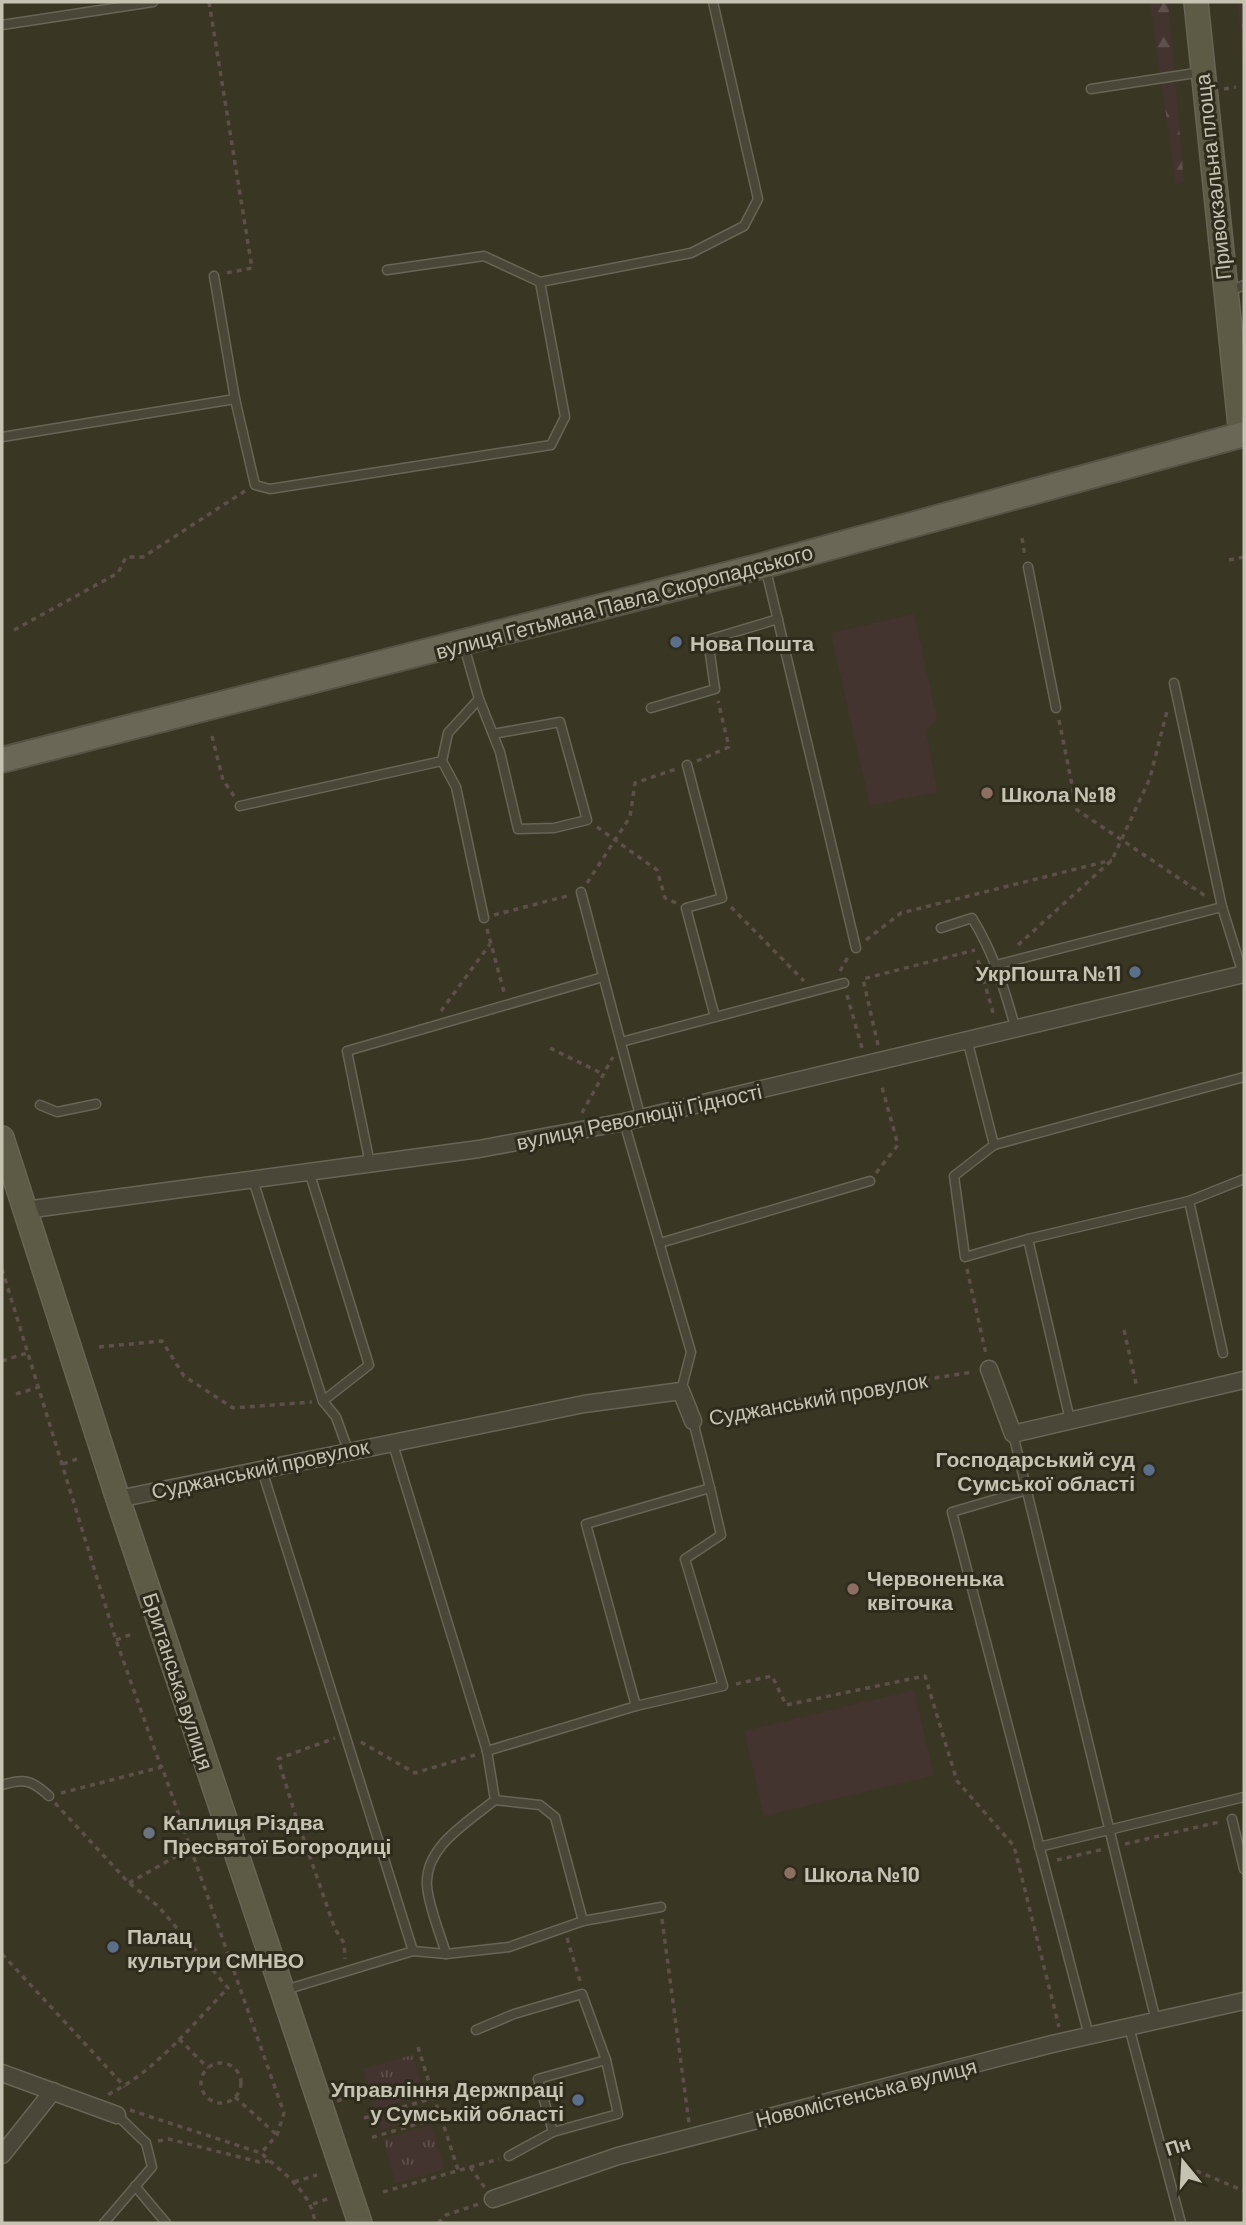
<svg xmlns="http://www.w3.org/2000/svg" width="1246" height="2225" font-family="Barlow,sans-serif">
	<defs>
		<pattern id="grass-tufts" width="24" height="20" patternUnits="userSpaceOnUse" patternTransform="scale(1.75)"><rect width="24" height="20" fill="#44342f"/><path d="M3 7l-1-3M5 7V3M7 7l1-3M15 17l-1-3M17 17v-4M19 17l1-3" fill="none" stroke="#5e504b"/></pattern>
		<pattern id="forest-firs" width="22" height="20" patternUnits="userSpaceOnUse" patternTransform="scale(1.75)"><rect width="22" height="20" fill="#44342f"/><path d="M5 1l3.5 6h-7zM16 11l3.5 6h-7z" fill="#5e504b"/></pattern>
	</defs>
	<rect width="100%" height="100%" fill="#3a3624"/>
	<g fill="url(#grass-tufts)">
		<polygon points="1238,2 1244,2 1244,78"/>
		<polygon points="412,2055 424,2095 375,2109 364,2069"/>
		<polygon points="418,2107 421,2118 382,2129 378,2119"/>
		<polygon points="431,2125 444,2169 396,2183 383,2139"/>
	</g>
	<polygon fill="url(#forest-firs)" points="1150,2 1168,2 1184,182 1176,184"/>
	<g fill="#44342f">
		<polygon points="914,614 937,720 926,730 937,792 870,806 831,633"/>
		<polygon points="914,1690 934,1775 764,1816 744,1731"/>
	</g>
	<g fill="none" stroke-linecap="round" stroke-linejoin="round">
		<defs>
			<g id="lane">
				<polyline points="2,25 153,2"/>
				<polyline points="1091,89 1202,72"/>
				<polyline points="387,270 484,256 540,282 691,253 744,226 758,199 713,2"/>
				<polyline points="214,276 235,399 255,485 270,489 551,445 565,417 540,282"/>
				<polyline points="1230,291 1244,285"/>
				<polyline points="2,437 235,399"/>
				<polyline points="765,566 856,948"/>
				<polyline points="1028,567 1056,708"/>
				<polyline points="464,646 479,699 448,733 442,761 456,787 484,918"/>
				<polyline points="1174,683 1222,907 1243,974"/>
				<polyline points="479,699 500,752 518,829 554,828 587,820 560,722 493,734"/>
				<polyline points="651,708 715,689 708,640 778,619"/>
				<polyline points="687,765 722,898 686,908 715,1017"/>
				<polyline points="240,806 442,761"/>
				<polyline points="581,892 641,1119"/>
				<path d="M941,928L972,918C994,953 1005,991 1016,1030"/>
				<polyline points="996,965 1222,907"/>
				<polyline points="621,1042 844,983"/>
				<polyline points="968,1043 994,1145 954,1176 965,1257 1028,1239 1189,1201 1244,1179"/>
				<polyline points="40,1105 57,1112 96,1104"/>
				<polyline points="624,1122 691,1352 681,1391"/>
				<polyline points="994,1145 1244,1077"/>
				<polyline points="370,1164 347,1051 603,977"/>
				<polyline points="309,1171 369,1365 323,1401"/>
				<polyline points="252,1177 323,1401 336,1417 348,1450"/>
				<polyline points="1189,1201 1223,1353"/>
				<polyline points="1028,1239 1070,1420"/>
				<polyline points="660,1243 870,1181"/>
				<polyline points="1013,1434 1156,2021"/>
				<polyline points="392,1441 487,1751 636,1706 586,1524 710,1488 693,1421"/>
				<polyline points="262,1470 413,1951"/>
				<polyline points="1027,1490 952,1512 1089,2036"/>
				<polyline points="636,1706 723,1686 685,1559 721,1535 710,1488"/>
				<path d="M2,1785C24,1778 32,1780 49,1796"/>
				<polyline points="495,1800 540,1805 555,1817 583,1921"/>
				<polyline points="1232,1819 1244,1869"/>
				<polyline points="1039,1847 1244,1797"/>
				<path d="M446,1954C440,1933 429,1908 427,1886C424,1847 468,1822 495,1800L487,1751"/>
				<polyline points="285,1990 413,1951 446,1954 509,1947 583,1921 661,1907"/>
				<polyline points="1129,2027 1181,2223"/>
				<polyline points="476,2030 514,2014 582,1994 606,2060 538,2079 553,2132 509,2156"/>
				<polyline points="553,2132 618,2114 606,2060"/>
				<polyline points="135,2186 166,2223"/>
				<polyline points="104,2223 152,2167 146,2143 117,2115"/>
			</g>
			<g id="street">
				<polyline points="25,1210 479,1149 624,1122 1244,974"/>
				<polyline points="989,1369 1013,1434 1244,1380"/>
				<polyline points="118,1499 584,1404 681,1391 693,1421"/>
				<polyline points="2,2073 117,2115"/>
				<polyline points="2,2155 53,2091"/>
				<polyline points="493,2199 618,2156 1052,2044 1244,2001"/>
			</g>
			<g id="secondary">
				<polyline points="1196,2 1241,435"/>
				<polyline points="2,1138 118,1499 360,2223"/>
			</g>
			<polyline id="primary" points="2,760 765,565 1244,434"/>
		</defs>
		<use href="#lane" stroke="#686556" stroke-width="11"/>
		<use href="#street" stroke="#686556" stroke-width="19"/>
		<use href="#secondary" stroke="#686556" stroke-width="26"/>
		<use href="#primary" stroke="#565344" stroke-width="28"/>
		<g stroke="#5c5048" stroke-width="3.5" stroke-dasharray="5 5" stroke-linecap="butt">
			<polyline points="209,2 252,268 226,273"/>
			<polyline points="1224,89 1236,87"/>
			<polyline points="1022,538 1025,557"/>
			<polyline points="1229,560 1244,557"/>
			<polyline points="14,630 118,573 126,557 143,557 245,491"/>
			<polyline points="1059,720 1077,810 1207,897"/>
			<polyline points="212,736 223,780 234,796"/>
			<polyline points="697,761 729,747 718,701"/>
			<polyline points="597,827 657,870 665,898 676,903"/>
			<polyline points="587,883 630,817 635,783 676,769"/>
			<polyline points="731,907 804,981"/>
			<polyline points="494,915 571,895"/>
			<polyline points="487,929 504,992"/>
			<polyline points="866,940 901,913 1112,860"/>
			<polyline points="1018,945 1112,860 1150,778 1167,711"/>
			<polyline points="978,960 994,1016"/>
			<polyline points="840,971 848,957"/>
			<polyline points="847,995 862,1048"/>
			<polyline points="441,1011 490,944"/>
			<polyline points="878,1045 863,979 975,950"/>
			<polyline points="550,1048 603,1074"/>
			<polyline points="582,1113 613,1057"/>
			<polyline points="876,1173 898,1145 882,1087"/>
			<polyline points="2,1269 116,1640 161,1767"/>
			<polyline points="967,1269 986,1354"/>
			<polyline points="1124,1330 1137,1388"/>
			<polyline points="99,1347 162,1341 184,1376 233,1408 312,1402"/>
			<polyline points="2,1361 27,1353"/>
			<polyline points="16,1394 39,1387"/>
			<polyline points="708,1417 744,1408 973,1372"/>
			<polyline points="63,1464 77,1459"/>
			<polyline points="116,1640 132,1634"/>
			<polyline points="736,1684 772,1676 786,1705 925,1676 957,1781 1014,1846 1059,2027"/>
			<polyline points="361,1742 415,1773 475,1755"/>
			<path d="M61,1793L162,1767L284,2113L277,2135L261,2153C284,2174 311,2191 315,2223"/>
			<path d="M55,1803L129,1883L158,1906L228,1988C192,2025 154,2073 107,2095"/>
			<polyline points="296,1817 335,1929 344,1943 345,1959"/>
			<polyline points="258,1830 296,1817 278,1759 335,1738"/>
			<polyline points="1125,1844 1219,1822"/>
			<polyline points="1057,1860 1104,1849"/>
			<polyline points="129,1883 189,1849"/>
			<polyline points="662,1919 689,2123"/>
			<polyline points="567,1938 580,1981"/>
			<polyline points="2,1954 125,2087"/>
			<polyline points="179,2039 208,2068"/>
			<polyline points="418,2047 434,2098"/>
			<circle cx="221" cy="2083" r="20"/>
			<polyline points="235,2097 277,2135"/>
			<polyline points="337,2101 355,2094"/>
			<polyline points="130,2110 261,2153"/>
			<polyline points="441,2117 458,2170"/>
			<polyline points="364,2118 434,2098 441,2117 370,2138"/>
			<polyline points="158,2141 169,2139 259,2162 269,2161"/>
			<polyline points="1178,2163 1244,2191"/>
			<polyline points="470,2167 485,2188"/>
			<polyline points="294,2182 317,2175"/>
			<polyline points="383,2192 499,2159"/>
			<polyline points="313,2204 330,2198"/>
			<polyline points="438,2223 446,2215 479,2204"/>
		</g>
		<use href="#lane" stroke="#4a4738" stroke-width="8"/>
		<use href="#street" stroke="#4a4738" stroke-width="16"/>
		<use href="#secondary" stroke="#5d5a46" stroke-width="23"/>
		<use href="#primary" stroke="#6a6756" stroke-width="24"/>
	</g>
	<g fill="#5c6f8a" stroke="#2f2c1d" stroke-width="2.5">
		<circle cx="676" cy="642" r="7"/>
		<circle cx="1135" cy="972" r="7"/>
		<circle cx="1149" cy="1470" r="7"/>
		<circle cx="113" cy="1947" r="7"/>
		<circle cx="578" cy="2100" r="7"/>
	</g>
	<g fill="#8d6e63" stroke="#2f2c1d" stroke-width="2.5">
		<circle cx="987" cy="793" r="7"/>
		<circle cx="853" cy="1589" r="7"/>
		<circle cx="790" cy="1873" r="7"/>
	</g>
	<circle fill="#6b7280" stroke="#2f2c1d" stroke-width="2.5" cx="149" cy="1833" r="7"/>
	<g text-anchor="middle" dominant-baseline="central" stroke-width="6" stroke-linejoin="round" paint-order="stroke">
		<g font-size="21" fill="#c6c3b3" stroke="#2f2c1d">
			<text transform="translate(1212 177) rotate(-96)">Привокзальна площа</text>
			<text transform="translate(624 601) rotate(-15)">вулиця Гетьмана Павла Скоропадського</text>
			<text transform="translate(639 1116) rotate(-12)">вулиця Революції Гідності</text>
			<text transform="translate(818 1398) rotate(-10)">Суджанський провулок</text>
			<text transform="translate(260 1468) rotate(-12)">Суджанський провулок</text>
			<text transform="translate(179 1681) rotate(72)">Британська вулиця</text>
			<text transform="translate(866 2092) rotate(-14)">Новомістенська вулиця</text>
		</g>
		<g font-size="21" font-weight="bold" fill="#c6c3b3" stroke="#2f2c1d" text-anchor="start">
			<text x="690" y="642">Нова Пошта</text>
			<text x="1001" y="793">Школа №18</text>
			<text x="1121" y="972" text-anchor="end">УкрПошта №11</text>
			<text x="1135" y="1458" text-anchor="end">Господарський суд<tspan x="1135" dy="24">Сумської області</tspan></text>
			<text x="867" y="1577">Червоненька<tspan x="867" dy="24">квіточка</tspan></text>
			<text x="163" y="1821">Каплиця Різдва<tspan x="163" dy="24">Пресвятої Богородиці</tspan></text>
			<text x="804" y="1873">Школа №10</text>
			<text x="127" y="1935">Палац<tspan x="127" dy="24">культури СМНВО</tspan></text>
			<text x="564" y="2088" text-anchor="end">Управління Держпраці<tspan x="564" dy="24">у Сумській області</tspan></text>
		</g>
	</g>
	<rect width="1246" height="2225" fill="none" stroke="#c6c3b3" stroke-width="7"/>
	<g transform="translate(1183 2162) rotate(342)" stroke="#2f2c1d" stroke-width="5" paint-order="stroke">
	<path d="M0-5L12 26L0 18L-12 26Z" fill="#c6c3b3"/>
	<text y="-10" font-size="19" font-weight="bold" text-anchor="middle" fill="#c6c3b3">Пн</text>
	</g>
</svg>
